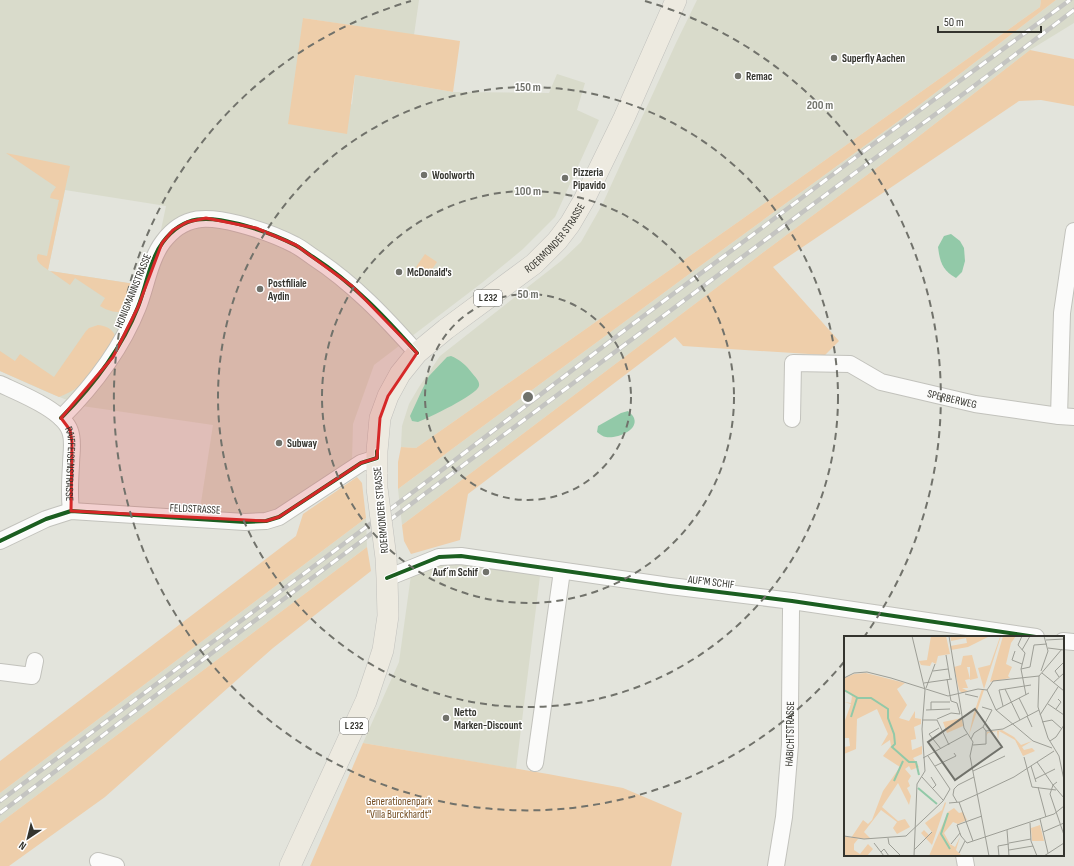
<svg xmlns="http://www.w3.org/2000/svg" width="1074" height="866" font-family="'Sofia Sans Condensed',sans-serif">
	<rect width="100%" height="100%" fill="#e3e4dc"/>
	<g fill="#d9dbcb" fill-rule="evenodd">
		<path d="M0,0H419L414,35L303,18L352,105L355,75L453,92L549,93L557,74L585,83L577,110L599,120L555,217L523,249L483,282L374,365L353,424L352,460L284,509L257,516L200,509L213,425L82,406L47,392L0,371ZM65,190L166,206L149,287L135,284L50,271L48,270Z"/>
		<polygon points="697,0 1041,0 1040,7 738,222 416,448 401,447 402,426 409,404 419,387 440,356 561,261 581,242 602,205 676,43"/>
		<polygon points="1056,0 1074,0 1074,23 1030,50 914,140 761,254 402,525 398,489 692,272 900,120"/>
		<polygon points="366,518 367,547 0,823 0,793"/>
		<polygon points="444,560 468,561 540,576 516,769 363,743 399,662 411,575"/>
	</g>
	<g fill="#eeceaa">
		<polygon points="1041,0 1056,0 900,120 692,272 398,489 398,462 401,447 416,448 738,222 1040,7"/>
		<polygon points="303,18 460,41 453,92 355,75 347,134 288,124"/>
		<polygon points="1030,50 1074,59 1074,106 1041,100 1019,101 773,267 839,341 825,355 683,346 675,337 468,494 460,540 411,554 404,541 402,525 761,254 914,140"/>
		<path d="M6,153L70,166L48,270C42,265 34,261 38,254L47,256L59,200L50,198L51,194L56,187Z"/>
		<polygon points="425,254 437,262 428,275 416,267"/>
		<path d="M50,271L135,284L137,286C135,292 133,302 129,307C121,316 108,311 100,306L105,298L75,278L70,285Z"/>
		<path d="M98,325C107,326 113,329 116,338C105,354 94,374 79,386C73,391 66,394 59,397L0,371V351L15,361L20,354L54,377L86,331L89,328Z"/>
		<polygon points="357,477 362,483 366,518 0,793 0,761 296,536 303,514"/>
		<polygon points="367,547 371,571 273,648 105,797 9,866 0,866 0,823"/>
		<polygon points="363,743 548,774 623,788 682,813 671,866 310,866"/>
	</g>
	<g fill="#92c9a8">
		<path d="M951,234L960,241L964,248L965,261L962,272L956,278C942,270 940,262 938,247L944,236Z"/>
		<path d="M451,356C459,359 467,366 472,373C475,377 480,381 479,386C477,395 428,418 418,422L412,421L410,416L422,390L429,376L447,357Z"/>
		<path d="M628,411C630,413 633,415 634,418C639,431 615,439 606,437C603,437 600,434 597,432L598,426L621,413Z"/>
	</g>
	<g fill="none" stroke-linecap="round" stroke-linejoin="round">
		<defs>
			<g id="minor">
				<path id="s1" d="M0,384C19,393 63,410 70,431C74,441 71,454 71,465C70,480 69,495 71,511"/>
				<polyline points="1059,416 1062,313 1074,231"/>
				<path d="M61,418C94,385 121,350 138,307C146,287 150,259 163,242C184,214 208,216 239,224C258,229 278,236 295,245C301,248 307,253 313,257C353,283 385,317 417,353"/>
				<path id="s2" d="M792,419L793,363L850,364L881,382L975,404L1059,416L1074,417"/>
				<polyline points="0,541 46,519 71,511 245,522 266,521 279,517 361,463 377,458"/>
				<polyline points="387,578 439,557 461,556 670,586 792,601 1036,637"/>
				<polyline points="1063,641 1074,642"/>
				<polyline points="0,672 32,676 35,661"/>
				<polyline points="535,763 562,571"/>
				<polyline points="964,855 966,866"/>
				<polyline points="98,861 116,866"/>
				<path id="s3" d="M776,866L784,817L790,745V710L791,610L792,601"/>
			</g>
			<g id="major">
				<path id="s4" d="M377,474V451L380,418L388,396L400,374L417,353L423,348L446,329L534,264L557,241L570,224L584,200L624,118L676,0"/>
				<polyline points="290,866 366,701 383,650 388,616 387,578 386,558"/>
			</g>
		</defs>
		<use href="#minor" stroke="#c2c2bc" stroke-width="18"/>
		<use href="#major" stroke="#c1c1bd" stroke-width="22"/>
		<use href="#minor" stroke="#fbfbfa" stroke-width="16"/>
		<use href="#major" stroke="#edeae0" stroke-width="21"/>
		<defs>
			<g id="rail">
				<polyline points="0,801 421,486 634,323 739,245 864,151 1070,0"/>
				<polyline points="0,813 253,622 867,164 970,89 1074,10"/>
			</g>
		</defs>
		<use href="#rail" stroke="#c4c4c1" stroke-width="4.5"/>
		<use href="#rail" stroke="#fff" stroke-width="3" stroke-dasharray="9" stroke-linecap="butt"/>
		<defs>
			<polyline id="major-bridge" points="377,474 377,488 386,558"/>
		</defs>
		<use href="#major-bridge" stroke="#c1c1bd" stroke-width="22" stroke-linecap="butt"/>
		<use href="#major-bridge" stroke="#edeae0" stroke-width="21"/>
		<defs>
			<g id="cycleway">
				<path d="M61,418C94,385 121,350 138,307C146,287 150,259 163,242C184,214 208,216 239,224C258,229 278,236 295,245C301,248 307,253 313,257C353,283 385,317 417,353"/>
				<polyline points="0,541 46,519 71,511 245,522 266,521 279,517 361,463 377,458 377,451"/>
				<polyline points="387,578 439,557 461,556 670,586 792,601 1036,637"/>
			</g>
		</defs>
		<use href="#cycleway" stroke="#fff" stroke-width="6"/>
		<use href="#cycleway" stroke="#1b5e20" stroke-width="4"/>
	</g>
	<path fill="#d62828" fill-opacity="0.2" stroke="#d62828" stroke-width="3" stroke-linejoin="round" d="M206,218L256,228L296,245L352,286L417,353L388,396L380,418L377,458L361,463L279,517L266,521L71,511L72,442L70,430L61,418L113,357L138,307L162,243L173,230L187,222Z"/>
	<g fill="none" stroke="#71726b" stroke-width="2" stroke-dasharray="7 5">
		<circle cx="528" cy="397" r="103"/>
		<circle cx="528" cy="397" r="206"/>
		<circle cx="528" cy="397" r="310"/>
		<path d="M844 662A413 413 0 1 1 411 1M645 1A413 413 0 0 1 864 637"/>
	</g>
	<g fill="#71726b" stroke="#fff" stroke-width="1.5">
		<circle cx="834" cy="58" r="4"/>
		<circle cx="738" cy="76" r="4"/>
		<circle cx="424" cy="175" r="4"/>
		<circle cx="565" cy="178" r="4"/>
		<circle cx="399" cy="272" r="4"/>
		<circle cx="260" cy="289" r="4"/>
		<circle cx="279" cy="443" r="4"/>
		<circle cx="486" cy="572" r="4"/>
		<circle cx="446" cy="718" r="4"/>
	</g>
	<g text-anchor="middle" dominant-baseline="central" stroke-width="3" stroke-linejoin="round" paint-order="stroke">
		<g fill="#fff" stroke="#71716d" stroke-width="1">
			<rect x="474" y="290" width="28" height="16" rx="3"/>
			<rect x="340" y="718" width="28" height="16" rx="3"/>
		</g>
		<g font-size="10" font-weight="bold" fill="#34342e">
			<text x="488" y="298">L 232</text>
			<text x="354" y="726">L 232</text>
		</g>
		<g font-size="11" font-weight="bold" fill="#34342e" stroke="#fff" text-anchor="start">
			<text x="842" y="58">Superfly Aachen</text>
			<text x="746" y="76">Remac</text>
			<text x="573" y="172">Pizzeria<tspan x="573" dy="13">Pipavido</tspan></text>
			<text x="432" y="175">Woolworth</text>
			<text x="407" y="272">McDonald's</text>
			<text x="268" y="283">Postfiliale<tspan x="268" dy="13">Aydin</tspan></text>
			<text x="287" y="443">Subway</text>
			<text x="478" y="572" text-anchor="end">Auf´m Schif</text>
			<text x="454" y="712">Netto<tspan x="454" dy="13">Marken-Discount</tspan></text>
		</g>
		<g font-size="11" fill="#34342e" stroke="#fff">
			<text stroke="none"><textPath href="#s4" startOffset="312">ROERMONDER STRASSE</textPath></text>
			<text transform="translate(133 291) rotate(-68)">HONIGMANNSTRASSE</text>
			<text stroke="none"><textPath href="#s2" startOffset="222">SPERBERWEG</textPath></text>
			<text stroke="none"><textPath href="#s1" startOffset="119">RAIFFEISENSTRASSE</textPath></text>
			<text transform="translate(195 509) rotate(3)">FELDSTRASSE</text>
			<text transform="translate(381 510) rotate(-95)">ROERMONDER STRASSE</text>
			<text transform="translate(711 582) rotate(7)">AUF'M SCHIF</text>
			<text stroke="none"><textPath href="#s3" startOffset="133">HABICHTSTRASSE</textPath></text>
		</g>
		<g font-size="11" fill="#754e23" stroke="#fff">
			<text x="399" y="801">Generationenpark<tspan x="399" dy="13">"Villa Burckhardt"</tspan></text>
		</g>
	</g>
	<g transform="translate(844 636)">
		<rect width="220" height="220" fill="#e3e4dc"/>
		<path d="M87,0H102L106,18L94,20L92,28L88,26L86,30L77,29L75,25L83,24ZM106,0H146L124,11L107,14L106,10L123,7L122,2L107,5ZM150,0H157L140,53L134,32L146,29L156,1ZM159,0H172L167,7L162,28L168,31L164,40L166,42L146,46ZM128,19L134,42L126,44V31H123L126,43L121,44L124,52H118L124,55L118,57L115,54L110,31L117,29L119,20ZM22,37L61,47L53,53L63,69L55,82L65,85L71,75V82L77,83V88L70,91L72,103L67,104L68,114L78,110V118L69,122L75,131L67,134L65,130L61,133L67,140L64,145L66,150L63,152L67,160L65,169L54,147L38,171L54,185L61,183L66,191L53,198L49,192L53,186L37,174L20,196L27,203L7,202L19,184L24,188L28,184L39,155L56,131L39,120L47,110L46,104L37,110L44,98L33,73L13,83L12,113L0,118V111L6,110L5,102H0V87L7,68L0,66L7,67L8,60L0,55V42L10,38ZM138,53L140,54L125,99L129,80ZM118,82L119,90L103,97L99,86ZM158,94L170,101L177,109L188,105L178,111L180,114L188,112L191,115L179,120L171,104L155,95L154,104L153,95L144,97L142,100L143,96ZM101,166L102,167L88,209L77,197L80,194L85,199L88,196L81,187L98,174ZM110,172L115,177L119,176L123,184L114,188L109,186L100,197L106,208L111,211L116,201L112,214L118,220H85L104,176ZM196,189L200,205H188L187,192ZM0,200L14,203L10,208V214L16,218L24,208L29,213L23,220H0Z" fill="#eeceaa"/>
		<path fill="none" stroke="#92c9a8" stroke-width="2" d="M0,54L14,62H27L44,73V82L50,98L51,108L48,111L65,126H72L75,139M7,81L13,62M50,145L59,125M74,152L93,168M104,177L97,198L106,213"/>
		<path fill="none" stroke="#9d9e96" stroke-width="1" d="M68,0L81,54L78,93L81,135L73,148L70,220M105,0L120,92L129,106L126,120L145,220M178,0L174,9L181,17L177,33L182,59M202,4L220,3M204,12L220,14M178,14L186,0M171,15L168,24L178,28M102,19L106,43M177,33L186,31L190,9L203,8M89,35L104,33M197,35L204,15L200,0M198,37L220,55M195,40L194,71L204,102L215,120L220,144M195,40L218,13M215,41L211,35L220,26M0,42L10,37L23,36L47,42L104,60L134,53L143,54M103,43L107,65M80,47L108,43M209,47L220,37M82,52L91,28M161,53L176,84M143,54L152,74L189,105L208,112M143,54L149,45L195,40M121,58L134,61M175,62L184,80M204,68L220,79M159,70L155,54L187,49M212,73L217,66L214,63M82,74L106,73M87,74V66H106M152,74L185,57M107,77L116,78L113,67L107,65M196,79L214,51M183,80L188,91M93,83L107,77M78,84H93M93,84L105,109M198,86L208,84L218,93M139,91L142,95L159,93L195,74M95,92L85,98L97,113M127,103L130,97L139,91L148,74L138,71M206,105L212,101L220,89M129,109L142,108V95M84,120L106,153L99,165M180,121L188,151L212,154M79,122L123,98M193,126L210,115M91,130L112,120L110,117M187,130L192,146M129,135L161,120M78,141L99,164M87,141L92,149L88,153M191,143L211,133M213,146L209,149L220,162M194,151L202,181M134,158L170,141L193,126L209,149L206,158L220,199M113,166L109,159L110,153L114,149L130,141M115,166L129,205M105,167L116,166L134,158M138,180L113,189L117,200L123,207L210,178L220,170M196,183L204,217M186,187L187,205L193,220M163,194L165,220M199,196L220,187M0,200L20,203L62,200L99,165M44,202L45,208L57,220M30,207L40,220M165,207L187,203M107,208L116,197M70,214L88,196M165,214L189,210M37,216L40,213L45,220M115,217L121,205M155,220L154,210L165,208M200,220L220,207"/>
		<path fill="#71726b" fill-opacity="0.15" stroke="#71726b" stroke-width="2" d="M131,73L158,111L111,144L84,106Z"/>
		<rect width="220" height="220" fill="none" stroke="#34342e" stroke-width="2"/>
	</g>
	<circle cx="528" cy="397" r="6" fill="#71726b" stroke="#fff" stroke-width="2"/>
	<g font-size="12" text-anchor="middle" font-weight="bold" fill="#71726b" stroke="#fff" stroke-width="3" stroke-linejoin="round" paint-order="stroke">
		<text x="528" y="91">150 m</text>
		<text x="820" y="109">200 m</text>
		<text x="528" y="195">100 m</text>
		<text x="528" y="298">50 m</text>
	</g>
	<g transform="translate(28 838) rotate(215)" stroke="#ffffff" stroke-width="3" paint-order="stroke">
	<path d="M0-3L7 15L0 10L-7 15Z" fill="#34342e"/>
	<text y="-6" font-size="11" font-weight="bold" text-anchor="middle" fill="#34342e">N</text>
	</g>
	<path d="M938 26v6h103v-6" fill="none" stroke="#34342e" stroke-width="2"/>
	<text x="944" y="26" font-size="12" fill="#34342e" stroke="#ffffff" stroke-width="3" paint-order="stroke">50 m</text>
</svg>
